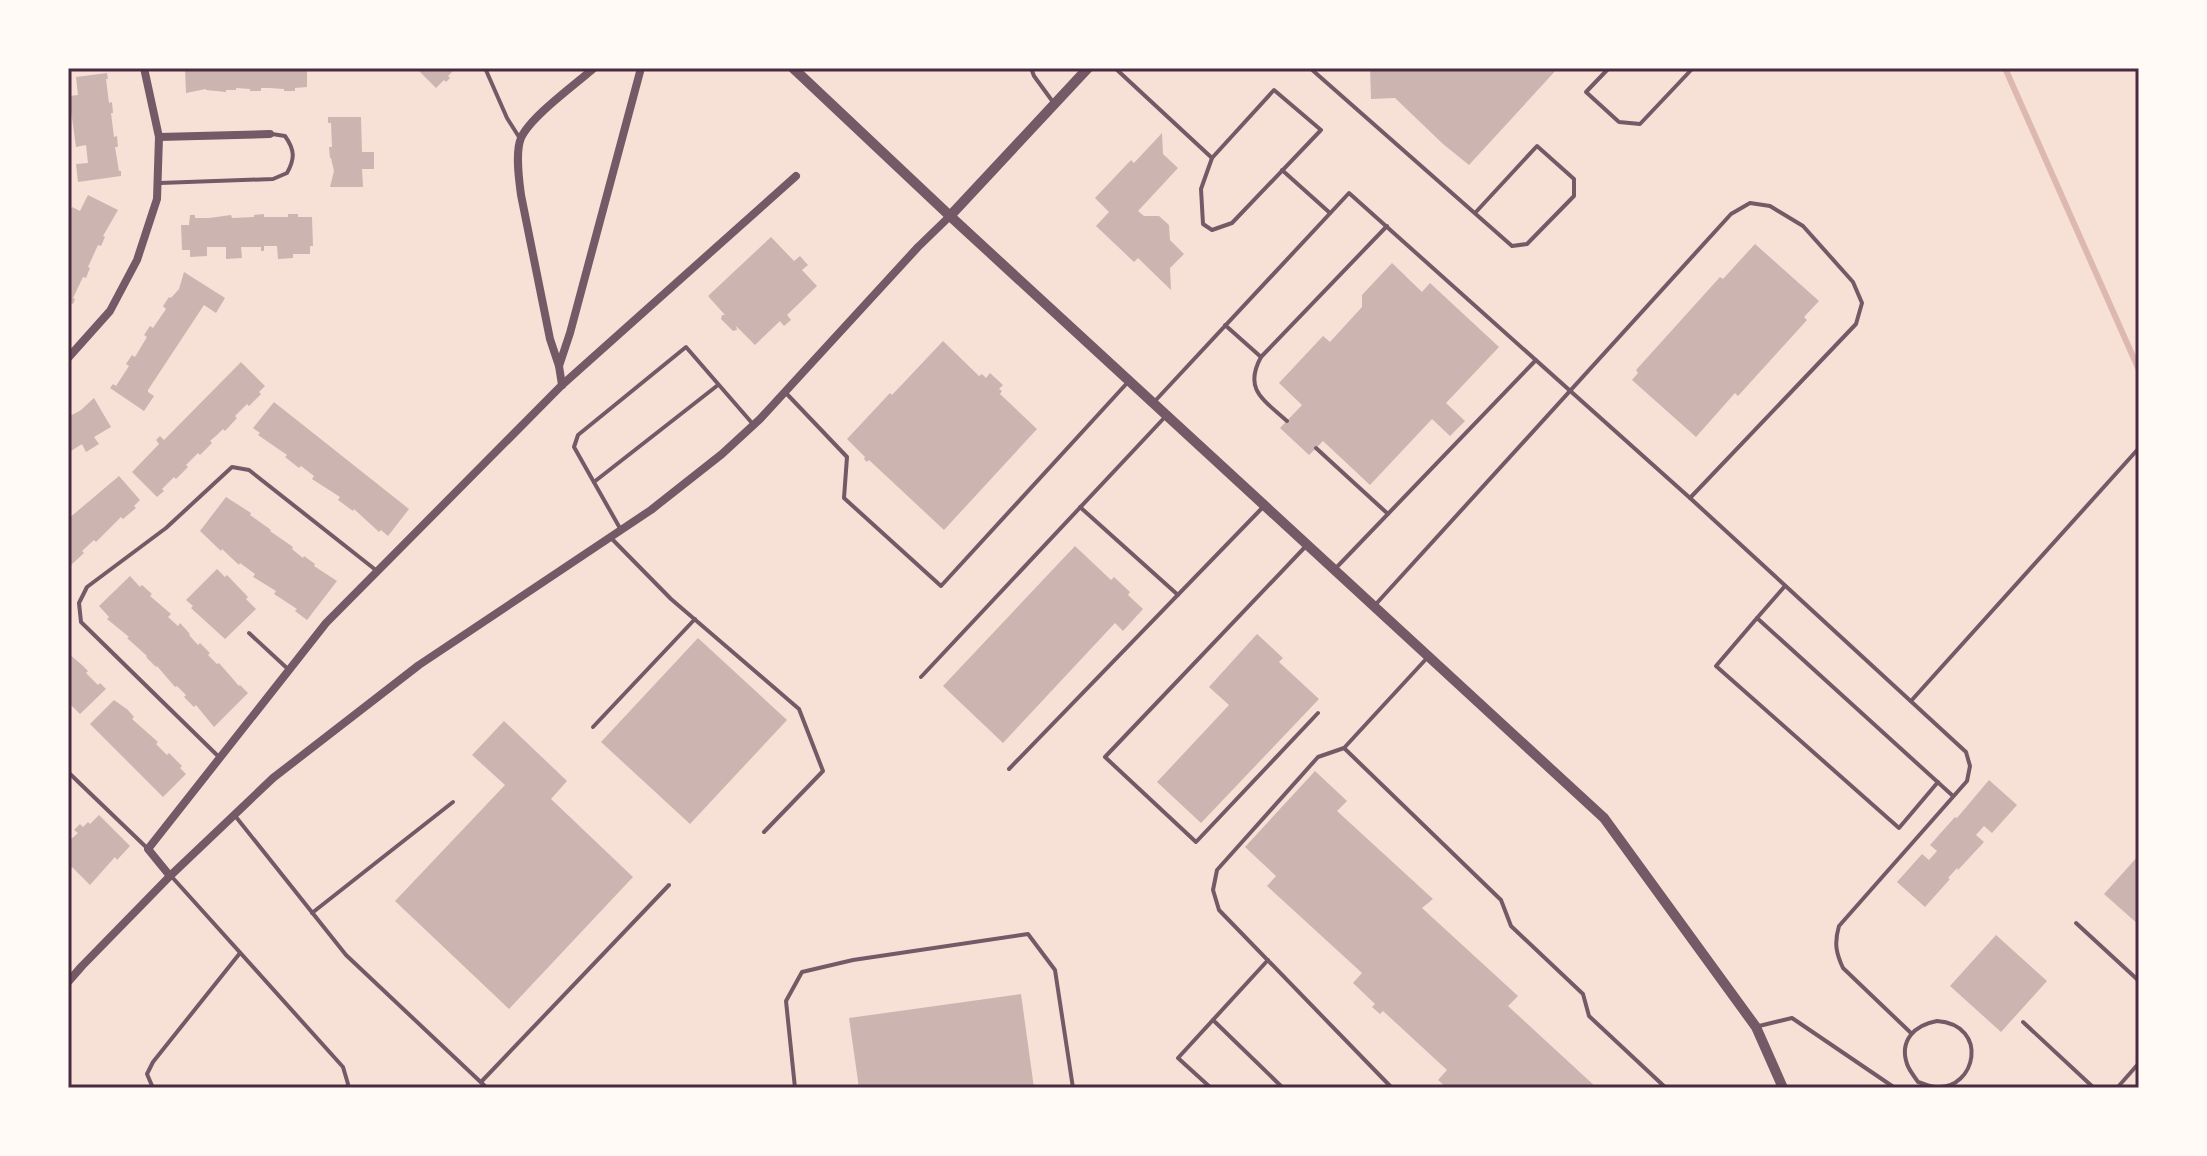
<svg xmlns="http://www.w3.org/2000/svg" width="2207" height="1156" font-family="Mulish,sans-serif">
	<rect width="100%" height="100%" fill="#f7e1d7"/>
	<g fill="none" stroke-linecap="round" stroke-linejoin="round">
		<polyline stroke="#dcb8b0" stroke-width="6" points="2005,68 2139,370"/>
	</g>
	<g fill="#ccb4b1">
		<polygon points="185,68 307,68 307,87 295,88 295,91 284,91 284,89 269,88 261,88 261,91 250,91 250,89 236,88 236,90 226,90 226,92 206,90 206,89 186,93"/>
		<polygon points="416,68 456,68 448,76 450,78 446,82 444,80 436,88"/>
		<polygon points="1370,68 1558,68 1469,165 1443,144 1395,98 1371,99"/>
		<polygon points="107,73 108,79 106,79 109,103 112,102 113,113 111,113 114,137 117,136 118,147 115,147 119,171 121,171 121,176 78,182 76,164 88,163 86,145 76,147 69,96 78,95 76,77"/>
		<polygon points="328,117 361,117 362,152 374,152 374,169 362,169 363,187 330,187 334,171 331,158 330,158 329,147 332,147 331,123 328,123"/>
		<polygon points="1162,133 1163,154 1178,168 1138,211 1144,216 1159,216 1169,225 1170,240 1184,254 1170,268 1171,290 1138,258 1134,262 1096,226 1109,212 1095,198 1131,160 1134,163"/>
		<polygon points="88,195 118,210 103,236 105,237 101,246 98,245 88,267 90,268 86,278 83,277 73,298 75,299 73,304 68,302 68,216 72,207 80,211"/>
		<polygon points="264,214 264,217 288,217 288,214 298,214 298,217 312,217 313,246 310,246 310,254 293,254 293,258 278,259 277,246 264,246 264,251 261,251 261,247 241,247 242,258 226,259 226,247 207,247 207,256 190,257 190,250 182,250 181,225 189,225 190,215 195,215 195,218 209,218 231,215 232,218 254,217 254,215"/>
		<polygon points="771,237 794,261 800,256 808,265 802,270 817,286 787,315 791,320 784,326 780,321 755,345 736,326 737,330 733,331 721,319 722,315 725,315 708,296"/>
		<polygon points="1755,244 1819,301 1804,317 1807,320 1738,396 1735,393 1696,437 1632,380 1638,373 1636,370 1720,277 1723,279"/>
		<polygon points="1392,263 1422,292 1430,283 1499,347 1446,403 1465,421 1450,436 1432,419 1370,485 1323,441 1309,455 1280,428 1302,405 1279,383 1323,336 1330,342 1362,307 1362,295"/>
		<polygon points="184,272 225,298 216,313 204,305 148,390 148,392 154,396 144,411 110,388 113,384 116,386 129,366 126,364 132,355 135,357 147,337 144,335 150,326 153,328 166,309 163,306 169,297 171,298 179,289"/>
		<polygon points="943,341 979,376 982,374 986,378 990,373 1003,385 999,389 1002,391 1000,394 1037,429 944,530 869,460 867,462 864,459 865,457 847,439 890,393 892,395"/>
		<polygon points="241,362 265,386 259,392 261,394 249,406 247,404 235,416 237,418 225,431 223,429 217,435 210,441 212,443 200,455 198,453 186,465 188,467 176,479 174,477 162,489 164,491 157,497 132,472 159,444 156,440 160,436 164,440"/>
		<polygon points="94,398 111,427 94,437 99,444 86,452 82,444 68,453 68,414 70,416 81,410"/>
		<polygon points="274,402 409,509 388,536 381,530 379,532 354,509 353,511 338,500 340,497 312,479 314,476 301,466 299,468 285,457 287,455 258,435 260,433 253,428"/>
		<polygon points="119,476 140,500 134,506 136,508 123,519 121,517 96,542 94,540 82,551 84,553 71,565 68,562 68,519"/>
		<polygon points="226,497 251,513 250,515 271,530 270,531 293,547 292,549 303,558 304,556 315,564 314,566 337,581 307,620 295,611 297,609 274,594 276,591 253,577 255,574 240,563 239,565 222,549 221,551 200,531"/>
		<polygon points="1075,546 1111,580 1114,577 1130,592 1128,595 1143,609 1123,631 1115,623 1003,743 943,686"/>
		<polygon points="217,569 225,577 227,575 248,597 246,599 256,609 225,639 191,608 193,606 186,600"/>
		<polygon points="130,576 140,587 142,585 152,594 150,596 171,614 168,617 178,626 180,623 190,634 189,635 198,645 200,643 210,653 208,655 217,664 219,663 239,686 240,685 248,693 214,727 196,705 194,707 184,697 186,695 177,686 175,687 157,666 156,667 146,657 147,656 127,638 129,637 107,619 109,617 99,606"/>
		<polygon points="1257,634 1283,658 1279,662 1319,699 1201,823 1157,782 1229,705 1209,687"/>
		<polygon points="698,638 787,720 690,824 601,742"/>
		<polygon points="68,653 82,665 88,671 86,673 98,685 100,683 106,689 80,714 68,702"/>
		<polygon points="114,700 128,710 134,717 132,719 158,742 156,744 167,755 169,753 182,766 180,768 186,774 163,797 90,724"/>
		<polygon points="504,721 567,781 551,799 633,877 509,1009 395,901 505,785 472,755"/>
		<polygon points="1315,771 1347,801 1337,811 1433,899 1422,908 1518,996 1508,1006 1597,1088 1447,1088 1438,1080 1447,1070 1383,1011 1380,1014 1372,1007 1375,1004 1353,983 1362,973 1267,886 1276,876 1245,847"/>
		<polygon points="1989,780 2017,805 1992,833 1984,826 1976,835 1984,842 1958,870 1957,868 1948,878 1950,879 1925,907 1897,882 1922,854 1929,860 1937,851 1930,845 1955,817 1957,818"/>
		<polygon points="99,815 130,846 117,860 115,857 90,885 72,867 68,871 68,838 70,840 78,833 74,830 80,824 83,827 88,822 90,824"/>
		<polygon points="2139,855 2139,925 2104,894"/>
		<polygon points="1996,935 2047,981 2001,1032 1950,986"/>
		<polygon points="1021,994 1034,1088 859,1088 849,1018"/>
	</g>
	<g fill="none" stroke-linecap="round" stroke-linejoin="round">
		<g stroke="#755966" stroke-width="4">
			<polyline points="485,68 507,118 519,137"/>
			<polyline points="1031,68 1034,76 1053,102"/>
			<polyline points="1115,68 1212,158"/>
			<polyline points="1310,68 1512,246 1527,244 1574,196 1574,179 1537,146 1475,213"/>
			<polyline points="1609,68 1586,92 1619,122 1640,124 1693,68"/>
			<polygon points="1274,90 1321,130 1232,223 1212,230 1203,224 1201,189 1212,158"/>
			<polyline points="1282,170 1330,213"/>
			<path d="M160,183L273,179L287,173C295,159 295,150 285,136L272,134"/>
			<polyline points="1225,325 1261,357"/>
			<polyline points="785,392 847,457 844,498 941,586 1128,382"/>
			<polyline points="1155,401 1349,193 1690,498 1856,324 1862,303 1853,282 1803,226 1770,206 1750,203 1731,214 1376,604"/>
			<path d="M1287,421C1264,400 1243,390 1261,357L1387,226"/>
			<polyline points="1316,448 1388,514"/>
			<polyline points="594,482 718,385"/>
			<path d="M1690,498L1966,752L1970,766L1967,781L1839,926C1834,943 1836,953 1843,968L1911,1033"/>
			<polyline points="1080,507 1178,595"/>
			<polyline points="621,530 574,447 578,435 686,347 752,423"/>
			<polyline points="612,539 671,599 799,709 823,771 764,832"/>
			<polyline points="1306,546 1105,757 1196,842 1318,713"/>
			<polyline points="1335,569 1536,360"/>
			<polyline points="1785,586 1757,618 1953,796"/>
			<polyline points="1757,618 1716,666 1899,828 1938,782"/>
			<polyline points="249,633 289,670"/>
			<polyline points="921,677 1165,417"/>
			<polyline points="1911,701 2139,448"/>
			<polyline points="593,727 695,619"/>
			<polyline points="1344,748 1501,900 1511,926 1583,994 1589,1016 1666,1088"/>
			<polyline points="220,758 81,622 79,603 87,587 166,528 232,467 249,470 377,571"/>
			<polyline points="1009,769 1263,507"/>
			<polyline points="68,772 146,847"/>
			<polyline points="236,817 346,955 487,1088"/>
			<polyline points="172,877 343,1067 348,1084 347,1088"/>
			<polyline points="312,913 453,802"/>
			<polyline points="2076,923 2139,981"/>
			<polyline points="1213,1020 1283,1088"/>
			<path d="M1937,1021C1990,1025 1976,1090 1936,1087C1930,1087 1923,1083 1918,1082C1914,1076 1909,1070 1907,1064C1899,1040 1915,1025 1937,1021Z"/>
			<polyline points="2023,1022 2094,1088"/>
			<polyline points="1759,1026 1792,1018 1895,1088"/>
			<polyline points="481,1082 669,885"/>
			<polyline points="153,1088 147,1074 153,1062 240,953"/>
			<polyline points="795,1088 786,1001 802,972 853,960 1028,934 1055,970 1073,1088"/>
			<polyline points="1211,1088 1178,1058 1268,960"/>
			<polyline points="1392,1088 1219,910 1213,890 1217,870 1318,757 1344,748 1427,658"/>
			<polyline points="2117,1088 2139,1063"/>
		</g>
		<g stroke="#755966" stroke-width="8">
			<polyline points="159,137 270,134"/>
			<polyline points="68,358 110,311 137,260 157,199 159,137 144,68"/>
			<path d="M559,366L550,339L521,195C519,180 515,152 521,138C530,117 576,84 594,68"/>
			<polyline points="562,385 559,366 570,333 641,68"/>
			<polyline points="170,876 148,849 326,623 562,385 796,176"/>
			<polyline points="68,982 82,966 170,876 273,778 419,665 651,510 722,454 760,419 918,247 950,216"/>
		</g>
		<g stroke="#755966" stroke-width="10">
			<polyline points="793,68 950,216 1604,818 1756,1027 1783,1088"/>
			<polyline points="950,216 1088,68"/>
		</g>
	</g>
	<rect width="2207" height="1156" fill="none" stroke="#fffaf5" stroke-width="140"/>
	<rect x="70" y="70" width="2067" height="1016" fill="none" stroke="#4a2c40" stroke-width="3"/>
</svg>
